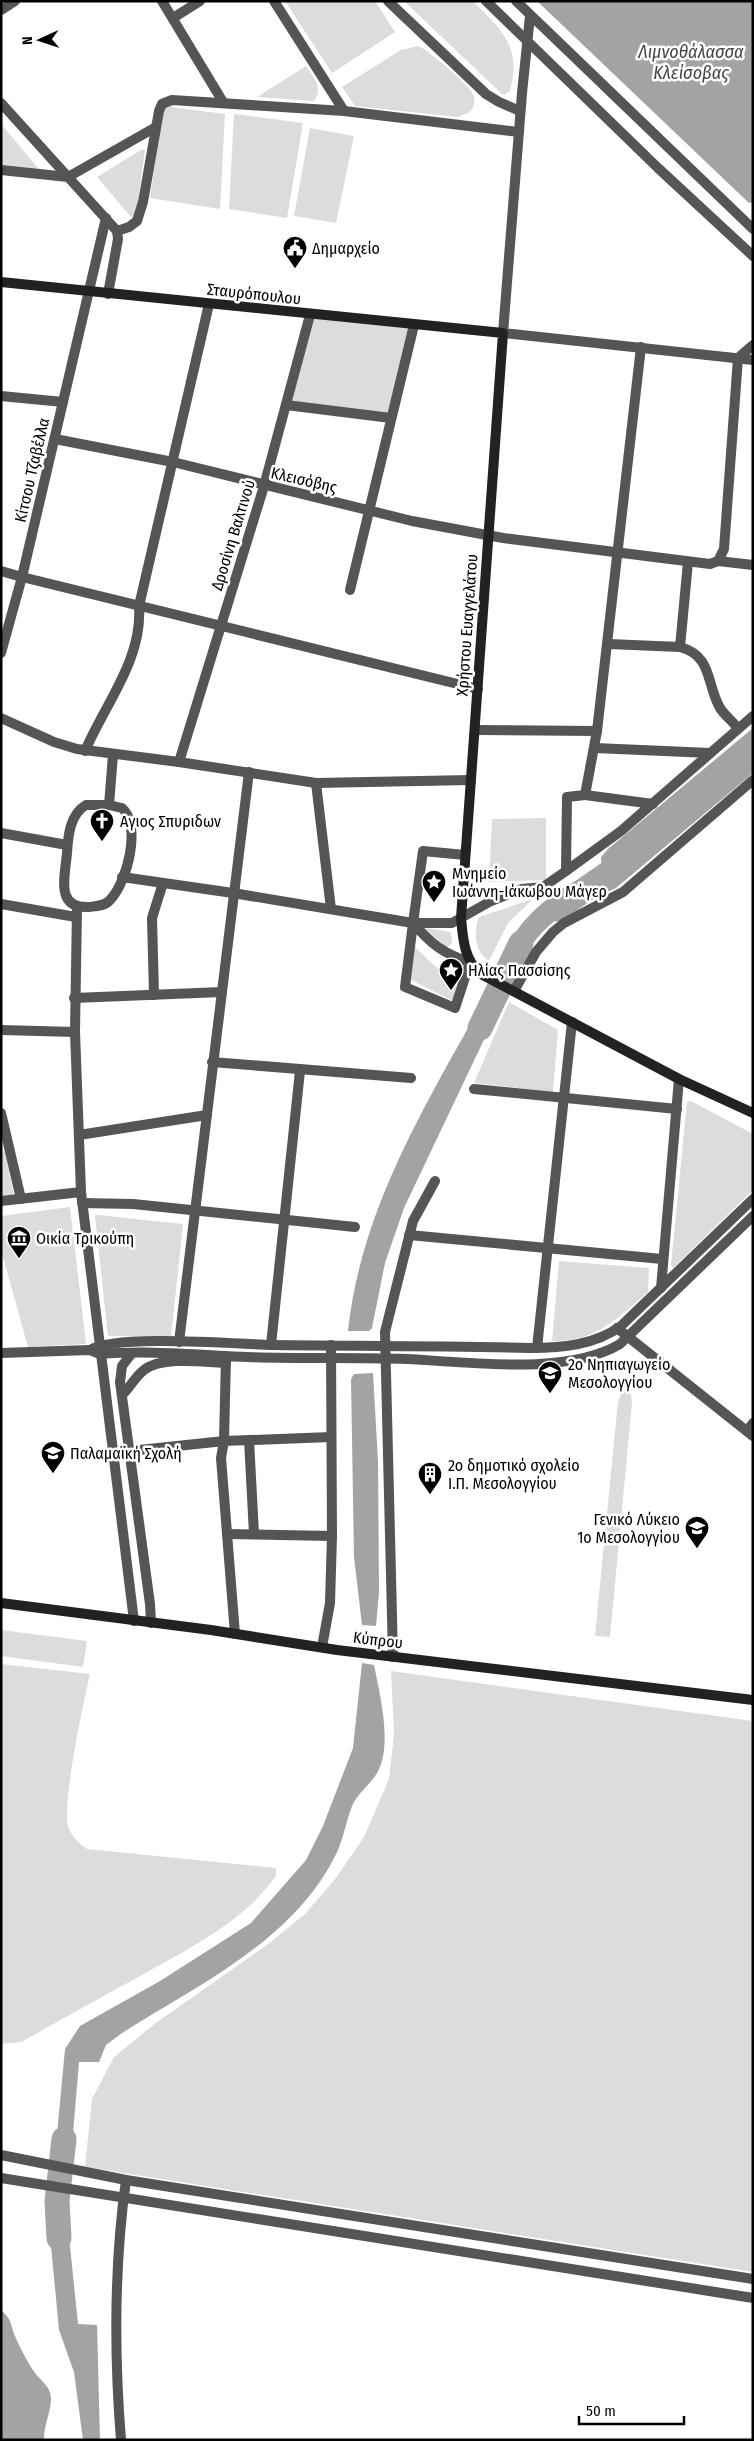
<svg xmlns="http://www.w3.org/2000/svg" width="754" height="2441" font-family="'Fira Sans Condensed',sans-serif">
	<rect width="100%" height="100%" fill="#fff"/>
	<g fill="#dcdcdc">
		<polygon points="285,1 375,1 395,32 332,73"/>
		<path d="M404,1H473C502,31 522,46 510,91L504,95L500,92Z"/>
		<path d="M418,46C426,48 470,86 473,94C476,100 474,107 470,112L458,117L355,106L342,87L401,50Z"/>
		<path d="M306,66C313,77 324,88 314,101L257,97Z"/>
		<polygon points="163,106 225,114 220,209 150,198"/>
		<polygon points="234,114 303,123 287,218 229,209"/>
		<polygon points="1,124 39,169 40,171 1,167"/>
		<polygon points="310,128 354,136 336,223 294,216"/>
		<polygon points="141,150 145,150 136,216 131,217 97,177"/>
		<polygon points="310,315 414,325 391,418 286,405"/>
		<polygon points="546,818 546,880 489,882 492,819"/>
		<path d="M533,899L508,923L489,961C475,953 473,931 479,917Z"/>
		<polygon points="426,928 451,932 452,943 447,947 426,930"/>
		<polygon points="415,947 458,988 453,1001 411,980"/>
		<polygon points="509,1002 558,1030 553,1092 474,1083"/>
		<polygon points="691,1101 753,1134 753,1190 673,1268 671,1265 687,1102"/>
		<polygon points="5,1151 14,1197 1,1198 1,1152"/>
		<polygon points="70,1207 86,1344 28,1347 1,1250 1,1216"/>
		<polygon points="98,1215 183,1224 171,1337 108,1336 95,1216"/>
		<path d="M559,1261L649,1268L648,1292C616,1319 596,1342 552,1341Z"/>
		<polygon points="627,1390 631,1393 632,1403 610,1637 595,1636 618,1402 622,1392"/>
		<polygon points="1,1630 87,1641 83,1667 1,1656"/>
		<path d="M1,1664L90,1674C84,1700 60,1810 69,1829C72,1837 80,1844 87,1849L276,1868V1876C242,1923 191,1947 142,1975C101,1997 61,2020 21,2042L1,2044Z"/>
		<polygon points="391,1671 753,1721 753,2272 85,2167 92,2099 114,2057 157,2022 267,1945 305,1914 336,1878 364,1837 389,1779 394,1734"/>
	</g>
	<g fill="#a3a3a3">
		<polygon points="537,1 753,1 753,202 749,203"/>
		<polygon points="753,728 753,773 616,888 593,899 592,891 603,886 601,857 608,849"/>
		<path d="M598,871L601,882L583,888L590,899C582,909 567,912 556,920C537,934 524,956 510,974L498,968C514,924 539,901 579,879L581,883L592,882L590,874Z"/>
		<path d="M487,994L499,1000L490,1027L404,1208L385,1263L372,1328L369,1331H348C361,1207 428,1101 487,994Z"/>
		<polygon points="373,1373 378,1461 379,1592 376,1626 362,1625 354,1557 351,1379 354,1374"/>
		<path d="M362,1663L374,1665C380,1695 393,1746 377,1773C369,1786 358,1793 352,1806C345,1824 343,1843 333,1860C290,1942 198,1985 122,2033L106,2045L99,2062H79L71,2157L66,2163L57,2161L55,2155L65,2049L80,2026L160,1981L251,1923L306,1860L323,1826L353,1748Z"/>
		<polygon points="47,2204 66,2207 78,2324 97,2325 100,2440 83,2440 74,2372 59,2330"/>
		<path d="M1,2310C12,2320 10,2323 15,2336C20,2348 28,2363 35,2373C42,2382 50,2386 51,2398C51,2413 44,2423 44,2440H1Z"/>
	</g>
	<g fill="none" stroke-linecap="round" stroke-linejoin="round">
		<g stroke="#a3a3a3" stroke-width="25">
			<polyline points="557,909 629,859"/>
			<polyline points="480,1028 521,943"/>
			<polyline points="59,2238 57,2201 64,2139"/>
		</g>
		<g stroke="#555" stroke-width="10">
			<polyline points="718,561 753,565"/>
			<polyline points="1,833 67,845"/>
			<polyline points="413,923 423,851 465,855"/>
			<polyline points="514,991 536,952 553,932 564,923 623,892 753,780"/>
		</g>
		<g stroke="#555" stroke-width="10">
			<polyline points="162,1 223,102"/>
			<polyline points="274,1 344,111"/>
			<polyline points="388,1 486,94 499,102 520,111"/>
			<polyline points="1,10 15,1"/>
			<polyline points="173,18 200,1"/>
			<polyline points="1,170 68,177 156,127"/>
			<polyline points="117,231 129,227 137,221 143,202 159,111 162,104 172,100 344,111 519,132"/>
			<polyline points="1,396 63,402"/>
			<polyline points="286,405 391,418"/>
			<polyline points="55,439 173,462 412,521 503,538 710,564 718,561 724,549 738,358"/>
			<polyline points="1,571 22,577"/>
			<polyline points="350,590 414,325"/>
			<path d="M609,644L680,647C713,656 706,684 720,708C725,716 733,721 738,729"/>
			<polyline points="680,647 688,562"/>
			<polyline points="1,718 54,742 77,749 179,762 316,783 471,780"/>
			<polyline points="475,730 597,731 641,347"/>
			<polyline points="595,748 710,753"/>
			<path d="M85,751C105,704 143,659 139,606L209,304"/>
			<polyline points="179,762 264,486 310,315"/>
			<polyline points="316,783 331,909"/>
			<polyline points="585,795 653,804"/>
			<path d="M86,805H109L122,808C142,825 127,883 110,900C105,906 97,906 89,907C55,909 65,877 67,853C68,836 70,814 86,805Z"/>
			<polyline points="109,805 113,755"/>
			<polyline points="566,871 567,797 585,795 597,731"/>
			<polyline points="122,877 233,893 413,923 452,923 491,901 522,889 543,887 566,871 621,831 753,716"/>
			<polyline points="1,904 76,917"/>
			<polyline points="77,908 75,1032 81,1192 134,1621"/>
			<path d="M413,923C430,943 445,955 470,962L455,1008L405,987Z"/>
			<polyline points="154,995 152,918 163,883"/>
			<polyline points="74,998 222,992"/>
			<polyline points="1,1030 75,1032"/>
			<polyline points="212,1062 411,1078"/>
			<polyline points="474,1089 677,1109"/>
			<polyline points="1,1113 21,1199"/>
			<polyline points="79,1135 207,1115"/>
			<polyline points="1,1201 81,1192"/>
			<polyline points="82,1203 133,1204 355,1227"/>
			<polyline points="409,1235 662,1259"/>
			<polyline points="661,1288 679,1079"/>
			<polyline points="617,1328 753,1436"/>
			<polyline points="179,1342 249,772"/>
			<polyline points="271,1345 300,1071"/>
			<polyline points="537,1348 572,1022"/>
			<polyline points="132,1353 122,1366 120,1382 150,1604 151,1623"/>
			<path d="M123,1394C130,1387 136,1376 144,1370C162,1356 204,1362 226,1363"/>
			<polyline points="747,1431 753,1423"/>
			<polyline points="249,1440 254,1534"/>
			<polyline points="130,1451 224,1441 226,1356"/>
			<polyline points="227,1534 332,1536"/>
			<polyline points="235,1634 221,1458 224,1441 331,1437"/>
			<polyline points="322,1647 330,1603 332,1536 331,1345"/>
			<polyline points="393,1657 385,1332 413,1221 435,1181"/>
			<path d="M121,2440C114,2353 114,2266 126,2180"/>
		</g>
		<g stroke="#555" stroke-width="10">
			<polyline points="486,1 658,168 753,256"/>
			<polyline points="516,1 753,229"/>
			<polyline points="530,16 522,93 503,333 753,360"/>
			<polyline points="1,103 117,231 118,239 108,294"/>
			<polyline points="738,358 753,345"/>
			<polyline points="22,577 478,689"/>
			<polyline points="1,653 22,577 106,218"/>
			<path d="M90,1350C116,1334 236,1344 272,1345C358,1346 444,1346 530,1348C562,1348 595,1345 621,1326L753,1199"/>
			<path d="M1,1353L90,1350L100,1354C149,1350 199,1355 248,1357C301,1359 354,1357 407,1359C469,1362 567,1376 620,1344L753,1216"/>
			<polyline points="1,2155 126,2180 753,2279"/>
			<polyline points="1,2178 753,2298"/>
		</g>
		<g stroke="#222" stroke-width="10">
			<path d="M1,282L503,333L461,918C463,939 464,960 481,974L679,1079L753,1113"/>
			<polyline points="1,1603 211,1630 337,1650 753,1700"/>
		</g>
	</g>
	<defs>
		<symbol id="civic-pin" viewBox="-11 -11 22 30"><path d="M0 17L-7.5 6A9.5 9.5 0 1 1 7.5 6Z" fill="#000" stroke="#fff"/><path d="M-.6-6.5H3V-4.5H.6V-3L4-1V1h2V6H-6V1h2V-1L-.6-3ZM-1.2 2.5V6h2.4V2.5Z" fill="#fff"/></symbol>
		<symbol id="church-pin" viewBox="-11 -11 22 30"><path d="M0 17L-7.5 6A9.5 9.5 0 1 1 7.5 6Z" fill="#000" stroke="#fff"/><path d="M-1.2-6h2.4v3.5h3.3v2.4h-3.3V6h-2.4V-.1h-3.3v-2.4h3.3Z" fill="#fff"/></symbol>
		<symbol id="sight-pin" viewBox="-11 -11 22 30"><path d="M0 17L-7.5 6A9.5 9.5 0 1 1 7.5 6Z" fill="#000" stroke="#fff"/><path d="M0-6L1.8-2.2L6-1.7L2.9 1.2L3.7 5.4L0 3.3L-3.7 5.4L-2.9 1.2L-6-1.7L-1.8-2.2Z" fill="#fff"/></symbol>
		<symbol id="museum-pin" viewBox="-11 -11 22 30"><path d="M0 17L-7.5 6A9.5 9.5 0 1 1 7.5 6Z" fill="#000" stroke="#fff"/><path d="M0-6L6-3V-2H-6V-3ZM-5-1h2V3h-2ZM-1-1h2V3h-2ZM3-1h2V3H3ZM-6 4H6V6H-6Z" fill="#fff"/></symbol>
		<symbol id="school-pin" viewBox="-11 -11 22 30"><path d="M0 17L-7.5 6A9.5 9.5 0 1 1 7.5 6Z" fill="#000" stroke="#fff"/><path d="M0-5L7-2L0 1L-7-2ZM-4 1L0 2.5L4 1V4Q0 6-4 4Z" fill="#fff"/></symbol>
		<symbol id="building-pin" viewBox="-11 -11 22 30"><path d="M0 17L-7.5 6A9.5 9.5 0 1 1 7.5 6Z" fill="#000" stroke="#fff"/><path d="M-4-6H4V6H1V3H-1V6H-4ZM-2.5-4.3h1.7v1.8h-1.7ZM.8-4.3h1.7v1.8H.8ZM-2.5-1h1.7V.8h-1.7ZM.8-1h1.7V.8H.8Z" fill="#fff"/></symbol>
	</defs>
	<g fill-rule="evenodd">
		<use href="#civic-pin" x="281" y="234" width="28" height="38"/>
		<use href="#church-pin" x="88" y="807" width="28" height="38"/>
		<use href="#sight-pin" x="420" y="868" width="28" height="38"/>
		<use href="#sight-pin" x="437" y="956" width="28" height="38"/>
		<use href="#museum-pin" x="5" y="1224" width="28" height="38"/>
		<use href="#school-pin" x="536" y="1359" width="28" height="38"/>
		<use href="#school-pin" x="39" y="1439" width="28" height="38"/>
		<use href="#building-pin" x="416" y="1460" width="28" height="38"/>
		<use href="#school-pin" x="683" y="1514" width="28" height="38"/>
	</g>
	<g text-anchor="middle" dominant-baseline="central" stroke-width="5" stroke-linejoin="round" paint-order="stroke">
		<g font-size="16" fill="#000" stroke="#fff" text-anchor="start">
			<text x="312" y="248">Δημαρχείο</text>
			<text x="120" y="821">Αγιος Σπυριδων</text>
			<text x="452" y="873">Μνημείο<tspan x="452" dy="18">Ιωάννη-Ιάκωβου Μάγερ</tspan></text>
			<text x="468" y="970">Ηλίας Πασσίσης</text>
			<text x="36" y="1238">Οικία Τρικούπη</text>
			<text x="568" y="1364">2ο Νηπιαγωγείο<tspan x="568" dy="18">Μεσολογγίου</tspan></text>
			<text x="70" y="1453">Παλαμαϊκή Σχολή</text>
			<text x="448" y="1465">2ο δημοτικό σχολείο<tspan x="448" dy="18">Ι.Π. Μεσολογγίου</tspan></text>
			<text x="680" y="1519" text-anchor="end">Γενικό Λύκειο<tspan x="680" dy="18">1ο Μεσολογγίου</tspan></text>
		</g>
		<g font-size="16" fill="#000" stroke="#fff">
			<text transform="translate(254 294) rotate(6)">Σταυρόπουλου</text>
			<text transform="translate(32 470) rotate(-77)">Κίτσου Τζαβέλλα</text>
			<text transform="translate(304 480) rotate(13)">Κλεισόβης</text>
			<text transform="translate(233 535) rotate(-73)">Δροσίνη Βαλτινού</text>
			<text transform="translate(467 625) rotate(-86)">Χρήστου Ευαγγελάτου</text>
			<text transform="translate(378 1640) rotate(7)">Κύπρου</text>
		</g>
		<g font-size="18" font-style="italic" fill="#444" stroke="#fff">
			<text x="691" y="52">Λιμνοθάλασσα<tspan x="691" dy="21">Κλείσοβας</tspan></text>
		</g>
	</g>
	<rect width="754" height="2441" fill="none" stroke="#000000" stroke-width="5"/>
	<g transform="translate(40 40) rotate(267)" stroke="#ffffff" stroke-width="4" paint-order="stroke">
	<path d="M0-4L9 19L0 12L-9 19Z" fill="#000000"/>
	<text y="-8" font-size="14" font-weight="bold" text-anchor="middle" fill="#000000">N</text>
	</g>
	<path d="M579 2416v8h105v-8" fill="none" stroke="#000000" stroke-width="2.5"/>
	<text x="586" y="2416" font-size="15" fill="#000000" stroke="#ffffff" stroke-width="4" paint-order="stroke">50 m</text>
</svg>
